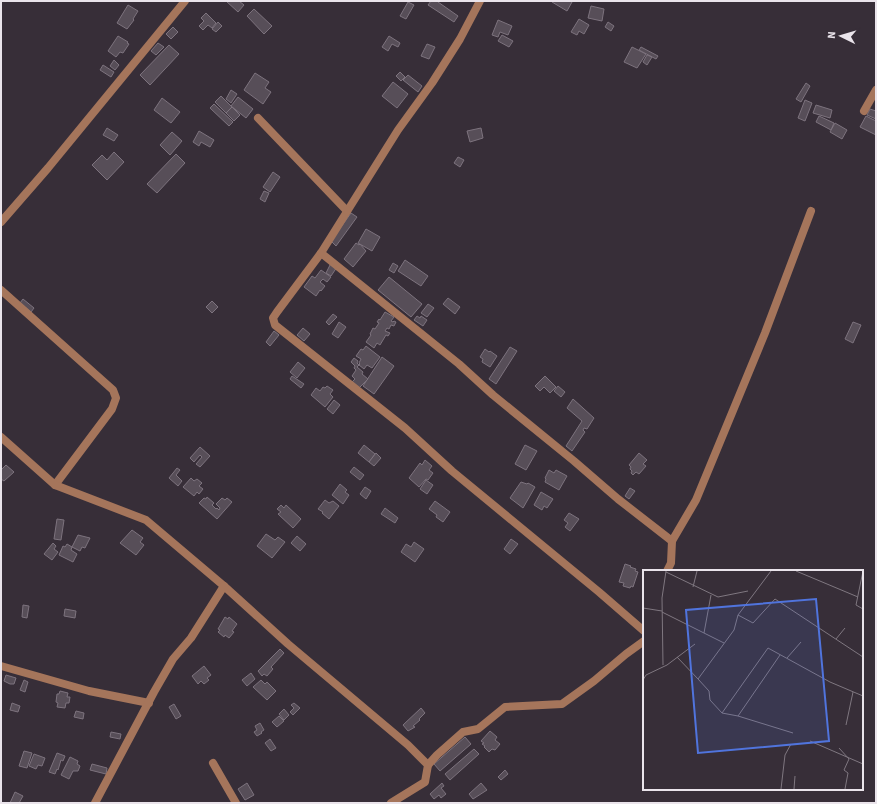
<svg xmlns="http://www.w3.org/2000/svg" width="877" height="804" font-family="'Source Sans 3',sans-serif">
	<rect width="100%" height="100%" fill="#372e38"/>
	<g fill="#574e58" stroke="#7d737e">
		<polygon points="226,1 239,1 244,5 238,12"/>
		<polygon points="431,1 439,1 438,2 458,16 454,22 428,5"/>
		<polygon points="553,1 570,1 572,2 567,11 552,2"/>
		<polygon points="408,2 414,5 406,19 400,16"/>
		<polygon points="128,5 138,11 133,19 134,20 127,29 117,23"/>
		<polygon points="591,6 604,9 602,21 588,18"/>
		<polygon points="254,9 272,26 264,34 247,16"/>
		<polygon points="206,13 216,23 212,28 208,25 203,30 199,26 204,21 201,18"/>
		<polygon points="579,19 589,25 584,34 579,31 577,35 571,32"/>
		<polygon points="498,20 512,26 508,35 500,32 498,37 492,35"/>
		<polygon points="218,22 222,26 216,32 212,29"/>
		<polygon points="608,22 614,26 611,31 605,27"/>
		<polygon points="173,27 178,32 171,39 166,34"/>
		<polygon points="502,35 513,41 509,47 498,41"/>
		<polygon points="118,36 128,42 127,43 129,44 123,53 120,52 116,57 108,51"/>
		<polygon points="389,36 400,43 398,47 392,44 388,51 382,47"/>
		<polygon points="158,43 164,47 156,55 151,51"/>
		<polygon points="427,44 435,47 429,59 421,56"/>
		<polygon points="169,45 179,54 150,85 140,75"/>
		<polygon points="632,47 646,54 637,68 624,62"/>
		<polygon points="641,47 658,56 656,59 639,50"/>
		<polygon points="647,55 652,57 647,65 643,62"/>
		<polygon points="114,60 119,65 115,70 110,66"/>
		<polygon points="103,65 114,72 111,77 100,70"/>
		<polygon points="400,72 405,77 401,81 396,76"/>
		<polygon points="255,73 269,82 265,88 271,92 263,104 244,90"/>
		<polygon points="408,75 422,86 418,92 403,80"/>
		<polygon points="393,82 408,94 397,108 382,96"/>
		<polygon points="806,83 810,86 801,102 796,99"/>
		<polygon points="231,90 237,94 231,103 226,99"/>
		<polygon points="221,96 232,107 226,113 215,102"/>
		<polygon points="238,97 253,109 246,118 231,106"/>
		<polygon points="162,98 180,112 171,123 154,110"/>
		<polygon points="805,100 812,103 805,121 798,118"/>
		<polygon points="214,104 233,122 229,126 210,108"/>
		<polygon points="816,105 832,110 830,118 813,113"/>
		<polygon points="232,107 240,115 234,121 226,113"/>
		<polygon points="870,109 876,111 876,119 867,115"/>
		<polygon points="819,116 834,123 831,130 816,122"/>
		<polygon points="866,116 876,121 876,135 860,127"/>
		<polygon points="835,123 847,130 842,139 830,132"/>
		<polygon points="107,128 118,135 114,141 103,135"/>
		<polygon points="481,128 483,138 470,142 467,131"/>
		<polygon points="199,131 214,140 210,147 201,142 199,146 193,142"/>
		<polygon points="172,132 182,141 170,155 160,145"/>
		<polygon points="114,152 124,162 107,180 92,165 102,155 107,160"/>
		<polygon points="176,154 185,163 157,193 147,184"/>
		<polygon points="458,157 464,160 460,167 454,163"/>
		<polygon points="273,172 280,177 270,192 263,187"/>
		<polygon points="264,191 269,193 265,202 260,199"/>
		<polygon points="351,213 357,217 336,246 331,241"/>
		<polygon points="366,229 380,237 372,251 358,243"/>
		<polygon points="356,243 359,245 360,244 366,251 353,267 344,259"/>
		<polygon points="405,260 428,276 421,286 398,271"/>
		<polygon points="331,263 337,267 331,276 326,273"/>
		<polygon points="393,263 398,266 394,273 389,270"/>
		<polygon points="321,270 331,277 327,282 323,279 320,282 325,286 321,291 320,290 316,296 304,287 312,276 315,278"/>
		<polygon points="389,277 422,304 411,317 378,290"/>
		<polygon points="448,298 460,307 455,314 443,304"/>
		<polygon points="23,299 34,308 31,312 20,303"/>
		<polygon points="212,301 218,307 212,313 206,307"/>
		<polygon points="428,304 434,308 427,317 421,313"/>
		<polygon points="385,312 394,317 391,321 393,322 394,321 396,322 394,326 391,325 389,329 387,328 385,331 390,333 388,336 386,335 380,345 377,343 374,348 366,342 371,335 370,334 373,328 375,329 379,323 377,322 379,319 380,320"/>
		<polygon points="333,314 337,317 329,325 326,322"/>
		<polygon points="417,316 420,318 421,316 427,320 423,326 414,320"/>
		<polygon points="339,322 346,327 338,338 332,334"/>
		<polygon points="853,322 861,325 853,343 845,339"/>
		<polygon points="303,328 310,334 304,341 297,335"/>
		<polygon points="274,331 279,335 270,346 266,342"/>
		<polygon points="366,346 380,357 372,368 367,365 364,369 359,365 360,364 359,363 361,359 356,356 361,349 363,350"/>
		<polygon points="510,347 517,351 496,384 489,379"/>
		<polygon points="485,349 489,352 490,351 497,356 490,367 482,362 483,359 480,357"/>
		<polygon points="382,357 394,366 374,394 363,386"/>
		<polygon points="354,358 358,361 357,363 359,365 357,367 363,372 362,374 368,379 359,388 352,382 355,379 352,376 356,370 354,368 355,366 351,362"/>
		<polygon points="298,362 305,368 297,378 290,372"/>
		<polygon points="292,376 304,384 301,388 290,379"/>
		<polygon points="545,376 556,387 550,393 544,387 540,391 535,386"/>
		<polygon points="327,386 333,390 330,394 333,397 325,407 311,395 316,388 320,391 323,387 325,388"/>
		<polygon points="558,386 565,392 561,397 554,391"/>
		<polygon points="573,399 594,418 587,429 584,428 583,430 585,432 572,451 566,446 582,421 567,408"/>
		<polygon points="334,400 340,405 333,414 327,409"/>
		<polygon points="364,445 375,454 369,462 358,453"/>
		<polygon points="525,445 537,451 526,470 515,464"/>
		<polygon points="200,447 210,456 200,467 196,464 202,457 200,455 194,462 190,458"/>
		<polygon points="376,453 381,458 374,466 369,462"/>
		<polygon points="639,453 647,460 643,464 646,466 639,474 636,472 633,475 631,473 632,471 630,469 631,467 629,465"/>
		<polygon points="425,460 432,466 429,470 433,473 428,480 426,479 419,487 409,478 420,463 422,465"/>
		<polygon points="6,465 14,472 4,481 1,479 1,470"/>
		<polygon points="354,467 364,475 360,480 350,472"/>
		<polygon points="177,468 180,470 176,475 182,481 178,486 169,478"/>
		<polygon points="549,470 554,473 556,470 567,476 559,490 545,482 546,479 545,478"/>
		<polygon points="191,478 194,481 197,479 202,483 199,486 203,489 199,494 197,492 194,496 183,487"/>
		<polygon points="426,480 433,485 427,494 420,489"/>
		<polygon points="521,482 527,484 528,483 535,487 523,508 510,498"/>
		<polygon points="340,484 347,490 345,492 349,495 343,504 332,495"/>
		<polygon points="365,487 371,491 366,499 360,494"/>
		<polygon points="630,488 635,491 629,499 625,496"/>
		<polygon points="541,492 553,499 547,508 544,506 542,510 534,505"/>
		<polygon points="207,497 214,503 212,505 216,509 217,508 219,510 220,508 216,504 222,498 225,500 227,498 232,502 217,519 199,503 204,498 206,499"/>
		<polygon points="325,500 329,503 333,501 339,506 329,519 322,513 323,512 318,509"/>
		<polygon points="435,501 450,512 443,522 436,517 437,515 429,509"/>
		<polygon points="281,505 284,508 286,505 301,519 293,528 278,514 281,512 277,509"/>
		<polygon points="385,508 398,518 395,523 381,514"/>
		<polygon points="569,513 579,519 570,531 565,527 568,523 564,520"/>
		<polygon points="57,519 64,520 61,540 54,539"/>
		<polygon points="132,530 143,538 140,542 144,545 136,555 120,543"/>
		<polygon points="266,534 275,540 278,537 285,542 272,558 257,546"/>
		<polygon points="78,535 90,538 85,548 82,547 80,551 72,547"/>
		<polygon points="297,536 306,544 300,551 291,543"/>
		<polygon points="511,539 518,544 510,554 504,549"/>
		<polygon points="414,542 424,549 415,562 401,552 406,544 411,547"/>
		<polygon points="53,543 56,546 54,549 58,552 52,560 44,554"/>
		<polygon points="67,544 72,547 71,550 77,554 73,562 59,555 63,546 65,547"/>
		<polygon points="625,564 631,566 630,567 636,569 635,571 638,572 633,587 631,586 630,588 623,586 624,583 619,582"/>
		<polygon points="23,605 29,606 27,618 22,617"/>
		<polygon points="65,609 76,611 75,618 64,616"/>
		<polygon points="225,617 228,619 229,617 237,624 232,631 234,632 229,638 225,635 224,637 218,632 220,630 218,629"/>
		<polygon points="280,649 284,653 271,667 273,669 267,676 264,674 262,676 258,671"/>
		<polygon points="204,666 211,675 207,678 209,680 204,684 201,681 198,684 192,676"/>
		<polygon points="251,673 255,679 247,686 242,680"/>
		<polygon points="6,675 16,678 14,684 10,684 4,681"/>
		<polygon points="24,680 28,682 25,692 20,690"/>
		<polygon points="261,680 265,684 267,682 276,691 267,700 253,687"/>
		<polygon points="60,691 68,693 67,697 70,697 69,703 66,703 65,708 57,707 58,703 56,702 57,694 59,694"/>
		<polygon points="12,703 20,706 18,712 10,710"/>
		<polygon points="294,703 300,708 293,715 290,712 294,708 291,705"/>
		<polygon points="174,704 181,716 176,719 169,707"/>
		<polygon points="421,708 425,713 419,719 420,720 413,726 415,727 408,731 403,725"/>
		<polygon points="284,709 289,715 284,720 279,714"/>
		<polygon points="76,711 84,713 83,719 74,717"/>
		<polygon points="279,716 284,721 277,727 272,722"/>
		<polygon points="260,723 264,730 261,732 262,733 257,736 254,732 257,730 255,726"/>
		<polygon points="490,731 497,737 495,740 500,744 495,750 492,749 489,752 484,747 485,746 482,744 484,743 481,741"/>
		<polygon points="111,732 121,734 120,739 110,737"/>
		<polygon points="465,737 471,744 440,771 434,764"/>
		<polygon points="270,739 276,748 271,751 265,743"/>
		<polygon points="474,749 479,754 450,780 445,774"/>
		<polygon points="24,751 32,753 27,768 19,766"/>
		<polygon points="57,753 65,756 63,761 61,760 58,770 57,769 55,774 49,772"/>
		<polygon points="34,754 45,758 42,766 38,765 36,769 29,766"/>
		<polygon points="70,757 78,761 77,764 80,766 78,771 73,771 69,779 61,775"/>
		<polygon points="92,764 107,768 106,774 90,770"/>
		<polygon points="505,770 508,774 501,780 498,777"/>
		<polygon points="247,783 254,795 245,800 238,789"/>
		<polygon points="442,783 444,786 441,788 446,794 441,798 439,795 434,799 430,794"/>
		<polygon points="481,783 487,790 473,799 469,794"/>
		<polygon points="15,792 23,796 19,803 10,803"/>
	</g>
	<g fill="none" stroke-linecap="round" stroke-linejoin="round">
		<g stroke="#a5755b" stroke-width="8">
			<polyline points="480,1 460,39 432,83 398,130 321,253 277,312 273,318 275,325 405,428 452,471 599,592 644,631"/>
			<polyline points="864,111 876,90"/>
			<polyline points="258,118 347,211"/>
			<polyline points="1,222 48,168 185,1"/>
			<polyline points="321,253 459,364 493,395 574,461 618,499 672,541"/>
			<polyline points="1,290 113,390 116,398 112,409 55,485"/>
			<polyline points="1,437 55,485 146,520 224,586 288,644 408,745 428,765 425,782 391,803"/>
			<polyline points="667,571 671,563 672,541 696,500 765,333 811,211"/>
			<polyline points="1,666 89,691 149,703"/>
			<polyline points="213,763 236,803"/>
			<polyline points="428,765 437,755 463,732 478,729 505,707 562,704 594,681 626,654 644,641"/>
			<polyline points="95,803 154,692 173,659 191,638 224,586"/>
		</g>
	</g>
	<g transform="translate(643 570)">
		<rect width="220" height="220" fill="#372e38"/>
		<path fill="none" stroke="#7f7780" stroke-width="1" d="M153,1L215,27M220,1L213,35L220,39M23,2L75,27L105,21M50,17L54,1M0,38L19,41M19,42L81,73M95,45L110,53L132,29L220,87M61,63L68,25M193,69L202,58M34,87L55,109L91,60L95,45L128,1M144,88L158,72M20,95L19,28L23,1M55,109L66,121L67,130L79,143L95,146L150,163M0,110L3,105L24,95L52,74M79,143L125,78L187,112L220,126M95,146L137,85M203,155L210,122M167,171L220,194M196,178L206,189L201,200L205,203L202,219M138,219L142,185L148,174M151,219L152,206"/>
		<path fill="#5074dd" fill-opacity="0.15" stroke="#5074dd" stroke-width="2" d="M173,29L186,171L55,183L43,40Z"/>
		<rect width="220" height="220" fill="none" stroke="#eae4eb" stroke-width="2"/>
	</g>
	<rect width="877" height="804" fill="none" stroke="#eae4eb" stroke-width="4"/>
	<g transform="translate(841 36) rotate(275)" stroke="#372e38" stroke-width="3" paint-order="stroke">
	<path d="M0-3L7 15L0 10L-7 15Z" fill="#eae4eb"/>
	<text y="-6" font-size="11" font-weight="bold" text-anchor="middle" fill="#eae4eb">N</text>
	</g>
</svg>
